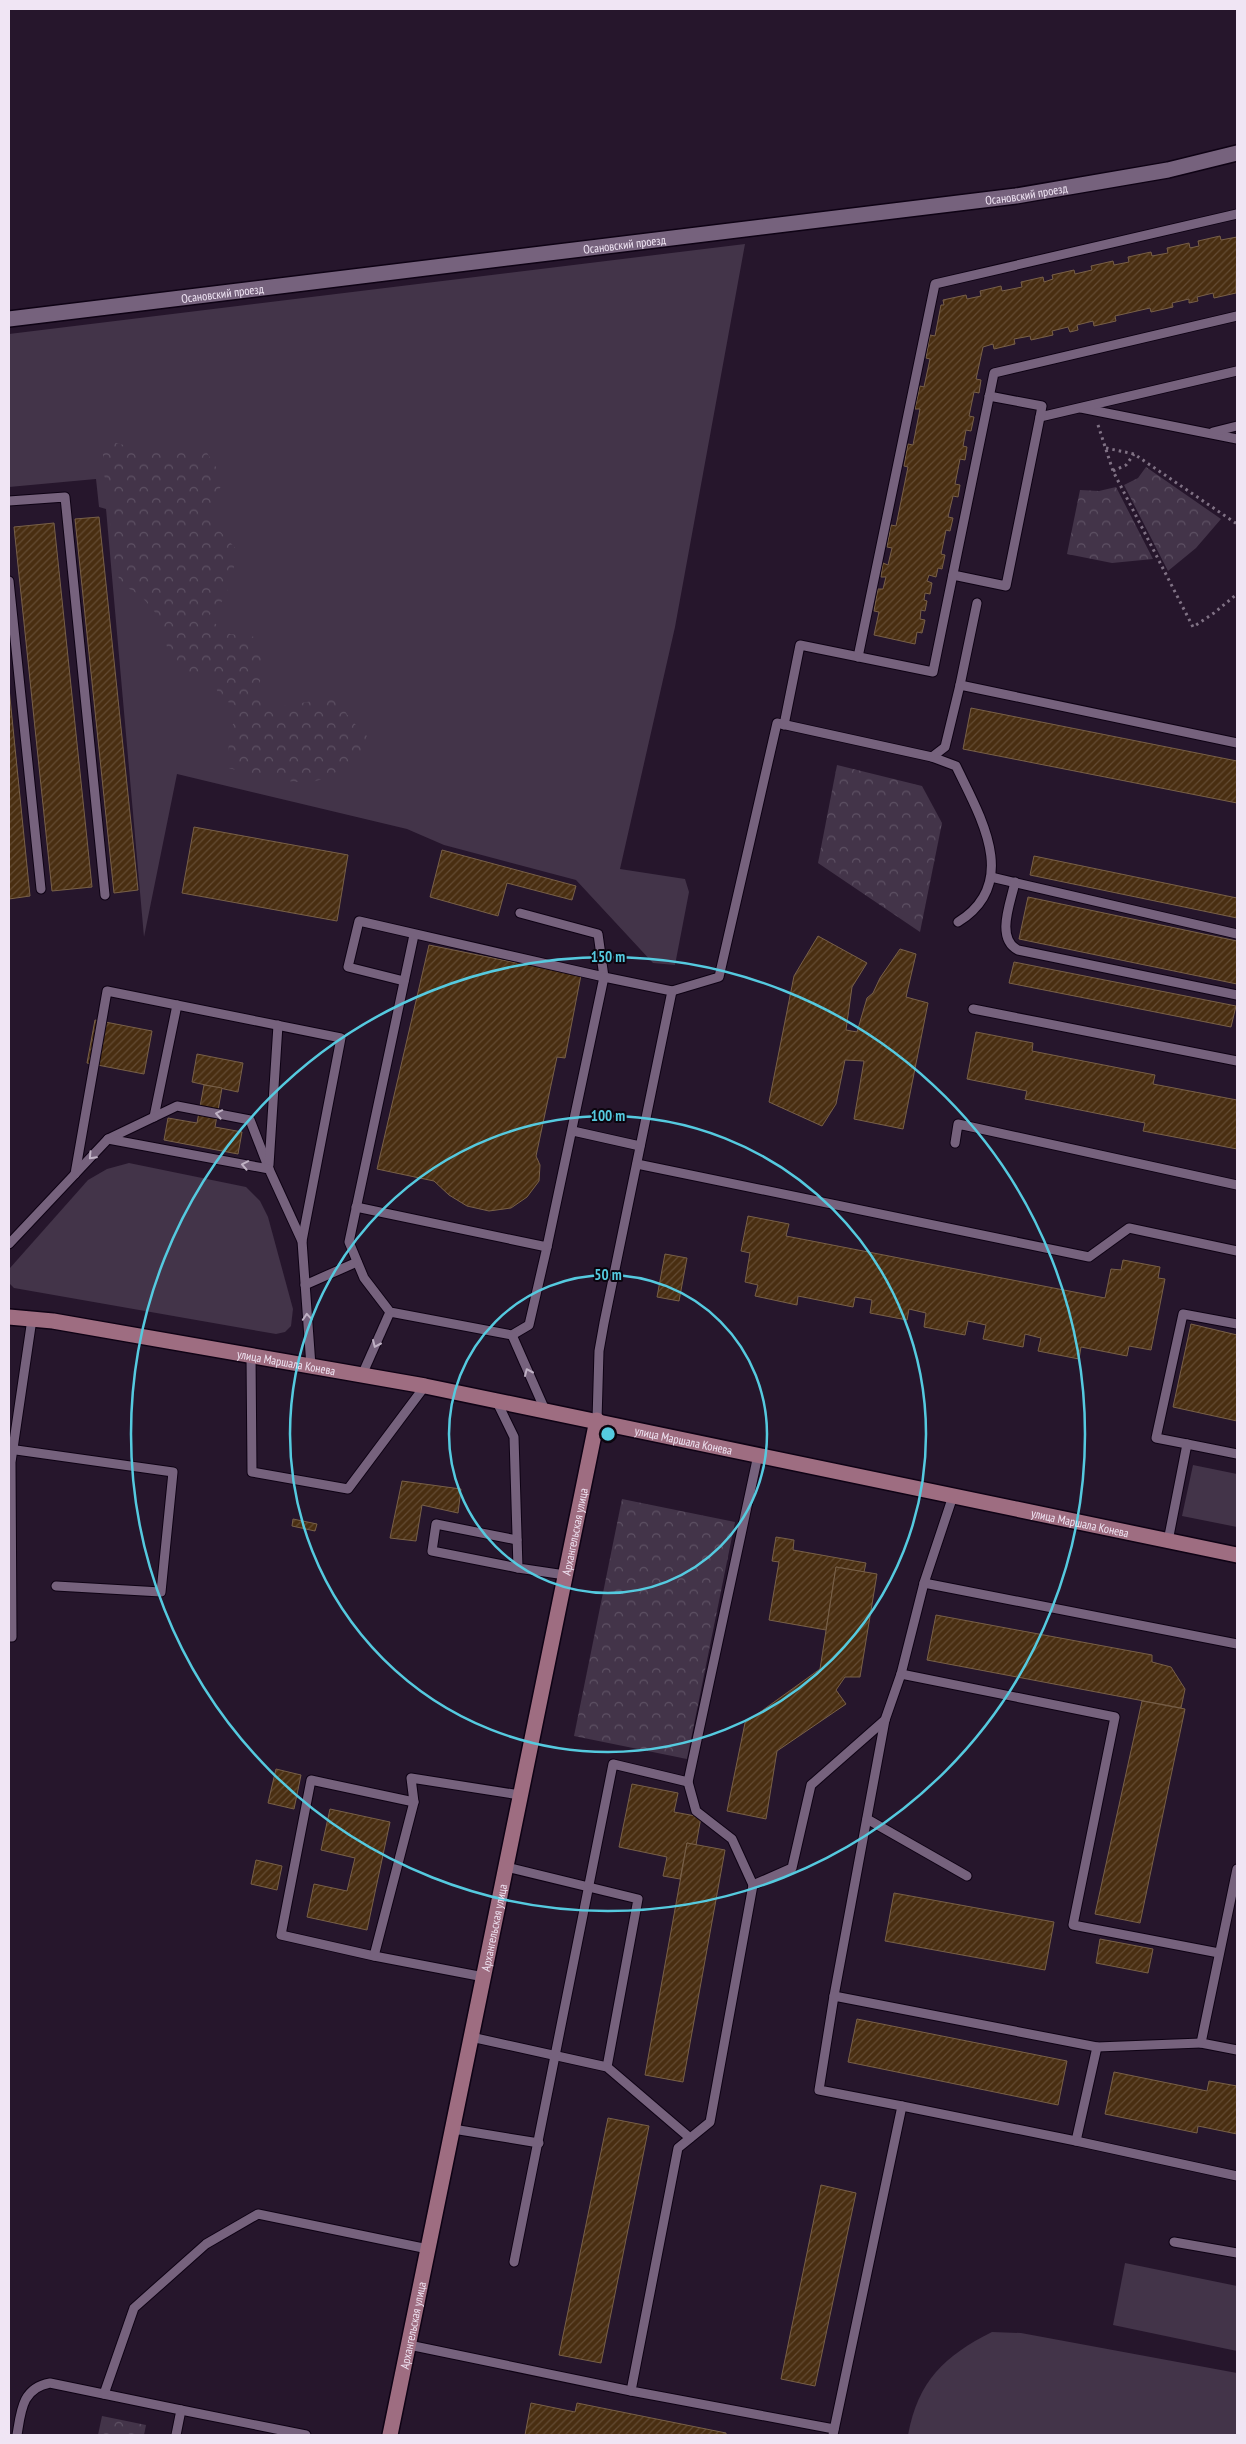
<svg xmlns="http://www.w3.org/2000/svg" width="1246" height="2444" font-family="'PT Sans Narrow',sans-serif">
	<defs>
		<pattern id="forest-crowns" width="20" height="18" patternUnits="userSpaceOnUse" patternTransform="scale(1.25)"><rect width="20" height="18" fill="#433449"/><path d="M2 6a3 3 0 1 1 6 0M12 15a3 3 0 1 1 6 0" fill="none" stroke="#5e5164"/></pattern>
		<pattern id="building-hatch" width="6" height="6" patternUnits="userSpaceOnUse" patternTransform="scale(1.25)"><rect width="6" height="6" fill="#492e11"/><path d="M-1 1l2-2M0 6l6-6M5 7l2-2" fill="none" stroke="#644c34"/></pattern>
	</defs>
	<rect width="100%" height="100%" fill="#26162c"/>
	<g fill="#433449">
		<polygon points="745,244 675,627 620,869 685,879 689,892 675,965 653,963 576,880 444,845 407,829 177,774 144,937 106,509 99,507 96,479 9,487 9,334"/>
		<polygon points="129,1163 246,1187 260,1201 268,1217 293,1309 291,1326 285,1332 276,1334 14,1288 10,1284 10,1268 88,1180 107,1169"/>
		<polygon points="1193,1465 1237,1474 1237,1527 1182,1516"/>
		<polygon points="1125,2263 1237,2286 1237,2351 1113,2325"/>
		<path d="M992,2332L1021,2333L1237,2373V2435H908C918,2381 944,2356 992,2332Z"/>
	</g>
	<g fill="url(#forest-crowns)">
		<path d="M103,439L141,450L204,448L224,480L214,500L203,512L237,550L232,578L224,599L207,618L230,634L257,637L267,655L259,685L266,709L336,697L350,719L367,736L363,757C349,764 325,781 310,782C286,784 251,773 228,768L229,731L242,709L220,698L212,677L182,672L167,647L160,618L141,596L120,583L110,541L112,503L103,471Z"/>
		<polygon points="1146,467 1221,519 1196,548 1168,571 1124,485 1138,478"/>
		<polygon points="1116,487 1153,559 1112,563 1067,554 1080,490 1099,491"/>
		<polygon points="837,765 922,786 942,823 920,932 818,863"/>
		<polygon points="622,1499 735,1522 687,1759 574,1736"/>
		<polygon points="102,2416 146,2425 144,2435 98,2435"/>
	</g>
	<g fill="url(#building-hatch)" stroke="#786048">
		<polygon points="1220,236 1221,240 1237,237 1236,293 1214,298 1213,293 1197,297 1198,301 1189,303 1189,299 1172,303 1173,307 1151,312 1150,308 1115,316 1116,321 1094,326 1093,321 1077,325 1078,330 1070,332 1068,327 1052,331 1053,335 1031,340 1030,336 1014,339 1015,344 994,349 993,344 983,347 976,379 981,380 979,393 974,392 969,416 974,417 971,431 966,430 963,446 967,447 965,460 960,459 955,484 960,485 958,497 953,496 948,517 953,518 950,531 946,530 941,554 945,555 942,569 938,568 936,577 929,575 927,581 932,583 930,594 925,593 924,600 927,601 925,611 921,610 920,619 925,620 922,633 917,632 915,644 874,635 879,612 874,611 878,589 883,589 886,577 881,577 883,563 888,565 892,548 887,547 891,525 896,526 908,467 904,466 908,444 913,445 920,409 915,409 920,386 924,387 930,359 926,358 930,335 935,336 941,305 944,305 943,300 966,295 967,299 981,296 980,291 1001,286 1002,291 1022,287 1021,282 1043,277 1044,282 1053,279 1052,275 1074,270 1075,274 1092,270 1091,266 1113,261 1114,265 1129,262 1128,257 1151,252 1152,256 1168,253 1167,248 1189,243 1190,248 1199,246 1198,241"/>
		<polygon points="99,517 138,890 114,893 75,519"/>
		<polygon points="54,523 92,887 52,891 14,527"/>
		<polygon points="9,688 30,896 9,899"/>
		<polygon points="971,708 1237,761 1237,803 963,749"/>
		<polygon points="194,827 348,855 337,921 182,893"/>
		<polygon points="442,850 576,886 572,900 507,883 498,916 430,897"/>
		<polygon points="1034,856 1237,898 1237,918 1030,875"/>
		<polygon points="1028,897 1237,941 1237,984 1019,939"/>
		<polygon points="818,936 867,963 852,987 846,1030 857,1032 867,998 873,993 880,978 900,949 916,954 906,997 928,1003 903,1129 854,1119 864,1061 845,1060 836,1104 822,1126 769,1102 794,976"/>
		<polygon points="429,945 517,963 519,959 581,975 565,1058 557,1057 536,1156 540,1165 539,1181 527,1197 511,1208 489,1211 467,1206 449,1195 434,1181 377,1169"/>
		<polygon points="1014,962 1236,1006 1231,1027 1009,983"/>
		<polygon points="95,1020 152,1031 144,1074 87,1063"/>
		<polygon points="976,1032 1033,1043 1032,1051 1155,1075 1153,1084 1237,1100 1237,1149 1143,1131 1145,1123 1025,1099 1027,1091 967,1079"/>
		<polygon points="197,1054 243,1063 238,1092 192,1082"/>
		<polygon points="204,1085 222,1088 215,1127 242,1132 238,1154 164,1140 168,1118 197,1123"/>
		<polygon points="748,1216 789,1224 786,1236 1105,1298 1111,1269 1121,1270 1123,1260 1160,1267 1158,1278 1165,1279 1151,1350 1129,1346 1127,1356 1081,1347 1079,1359 1038,1351 1041,1338 1025,1334 1023,1347 983,1339 986,1325 968,1321 965,1335 924,1327 926,1313 909,1309 907,1320 870,1313 872,1300 855,1297 853,1307 798,1296 797,1305 755,1296 758,1285 745,1282 750,1253 741,1251"/>
		<polygon points="665,1254 687,1258 679,1301 657,1297"/>
		<polygon points="1191,1324 1237,1335 1237,1421 1173,1407"/>
		<polygon points="402,1481 461,1489 458,1513 422,1505 416,1541 390,1538"/>
		<polygon points="293,1519 317,1524 315,1531 292,1526"/>
		<polygon points="776,1537 794,1540 793,1550 866,1563 864,1572 836,1567 826,1630 769,1620 779,1562 772,1561"/>
		<polygon points="836,1567 877,1574 860,1677 845,1677 836,1690 846,1704 777,1751 766,1819 727,1811 745,1723 820,1669"/>
		<polygon points="936,1615 1152,1655 1152,1662 1171,1667 1185,1689 1181,1708 927,1660"/>
		<polygon points="1142,1701 1185,1709 1140,1923 1095,1914"/>
		<polygon points="276,1769 301,1775 294,1809 268,1803"/>
		<polygon points="632,1784 678,1793 674,1812 701,1817 696,1845 687,1843 680,1879 663,1876 667,1857 619,1847"/>
		<polygon points="330,1809 390,1822 367,1930 307,1917 314,1884 347,1891 355,1858 321,1850"/>
		<polygon points="687,1843 725,1850 683,2082 645,2075"/>
		<polygon points="256,1860 282,1866 277,1890 251,1884"/>
		<polygon points="894,1893 1054,1922 1045,1970 885,1941"/>
		<polygon points="1100,1939 1153,1949 1148,1973 1096,1963"/>
		<polygon points="857,2019 1067,2061 1058,2105 848,2062"/>
		<polygon points="1114,2072 1207,2091 1209,2081 1237,2086 1237,2134 1198,2126 1197,2133 1105,2114"/>
		<polygon points="608,2118 649,2126 601,2363 559,2355"/>
		<polygon points="821,2185 856,2193 815,2386 781,2379"/>
		<polygon points="531,2403 575,2412 577,2403 726,2433 726,2435 525,2435"/>
	</g>
	<g fill="none" stroke-linecap="round" stroke-linejoin="round">
		<defs>
			<g id="lane">
				<polyline points="1081,408 1237,439"/>
				<polyline points="1040,417 1237,371"/>
				<polyline points="1213,432 1237,426"/>
				<polyline points="9,501 65,497 105,895"/>
				<polyline points="953,575 1006,586 1040,417 1042,406 989,396"/>
				<polyline points="9,581 41,889"/>
				<polyline points="858,657 935,284 1237,214"/>
				<polyline points="960,685 977,603"/>
				<polyline points="784,725 800,645 933,672 994,373 1237,316"/>
				<polyline points="932,757 945,747 960,685 1237,743"/>
				<polyline points="991,877 1237,934"/>
				<path d="M1015,882C1011,902 995,938 1018,950L1237,995"/>
				<polyline points="414,935 349,1242 364,1278 390,1312 512,1335 529,1325 547,1247"/>
				<polyline points="404,981 348,967 359,921 604,977 598,934 520,913"/>
				<path d="M672,991L719,977L777,723L932,757L956,766C980,816 1021,883 958,922"/>
				<polyline points="973,1009 1237,1061"/>
				<polyline points="154,1117 177,1005"/>
				<polyline points="573,1131 640,1146"/>
				<polyline points="108,1139 177,1106 250,1120 269,1169"/>
				<polyline points="955,1143 958,1124 1237,1185"/>
				<polyline points="637,1164 1089,1257 1129,1228 1237,1251"/>
				<polyline points="269,1165 278,1025"/>
				<polyline points="75,1174 107,991 341,1038 302,1241"/>
				<polyline points="356,1207 547,1247 604,977 672,991 604,1323 599,1351 597,1420"/>
				<polyline points="9,1244 108,1139 269,1169 302,1241 311,1366"/>
				<polyline points="305,1285 357,1262"/>
				<polyline points="512,1335 545,1410"/>
				<polyline points="251,1355 252,1472 348,1489 425,1386"/>
				<polyline points="362,1375 390,1312"/>
				<polyline points="496,1400 514,1437 518,1568 565,1575"/>
				<polyline points="1187,1444 1156,1438 1183,1314 1237,1324"/>
				<polyline points="9,1449 173,1472 161,1592 56,1586"/>
				<polyline points="517,1540 436,1524 432,1551 518,1568"/>
				<polyline points="1168,1541 1187,1444 1237,1454"/>
				<polyline points="924,1583 1237,1644"/>
				<polyline points="9,1637 12,1637 11,1462 32,1319"/>
				<polyline points="901,1674 1115,1717 1073,1925 1219,1953"/>
				<polyline points="688,1782 696,1811 732,1839 753,1885"/>
				<polyline points="414,1802 311,1780 281,1935 374,1956 484,1977"/>
				<polyline points="867,1819 967,1876"/>
				<polyline points="506,1867 638,1899 607,2067"/>
				<polyline points="1237,1869 1201,2043 1237,2050"/>
				<polyline points="374,1956 414,1802 411,1778 520,1795"/>
				<polyline points="834,1996 885,1720"/>
				<polyline points="471,2037 607,2067 690,2138"/>
				<polyline points="1097,2047 1076,2141 1237,2176"/>
				<polyline points="902,2106 1076,2141"/>
				<polyline points="453,2129 539,2143"/>
				<polyline points="1174,2242 1237,2253"/>
				<polyline points="514,2262 613,1764 688,1782 758,1455"/>
				<polyline points="409,2345 631,2391"/>
				<polyline points="104,2394 134,2308 206,2244 258,2214 428,2249"/>
				<polyline points="181,2410 306,2435"/>
				<polyline points="834,2429 631,2391 678,2148 710,2122 753,1885 792,1868 811,1785 885,1720 901,1674 924,1583 953,1496"/>
				<path d="M17,2435C21,2411 22,2388 50,2383L181,2410L176,2435"/>
				<polyline points="833,2435 902,2106 819,2090 834,1996 1097,2047 1201,2043"/>
			</g>
			<g id="street">
				<path id="s1" d="M9,319L1016,196L1168,170L1237,153"/>
			</g>
			<g id="secondary">
				<path id="s2" d="M9,1317L53,1321L425,1386L1237,1555"/>
				<path id="s3" d="M390,2435L597,1420"/>
			</g>
		</defs>
		<use href="#lane" stroke="#0e0214" stroke-width="11"/>
		<use href="#street" stroke="#0e0214" stroke-width="18"/>
		<use href="#secondary" stroke="#0e0214" stroke-width="18"/>
		<g stroke="#807285" stroke-width="3" stroke-dasharray="2.5 4" stroke-linecap="butt">
			<polyline points="1098,425 1113,471 1193,627 1214,613 1237,594"/>
			<polyline points="1106,448 1134,454 1237,524"/>
			<polyline points="1113,471 1126,465 1134,454"/>
		</g>
		<use href="#lane" stroke="#76627d" stroke-width="9"/>
		<use href="#street" stroke="#76627d" stroke-width="15"/>
		<use href="#secondary" stroke="#9e6d81" stroke-width="15"/>
	</g>
	<defs><path id="oneway-chevron" d="M-2-3.5L2.5 0L-2 3.5" fill="none" stroke-width="1.6" stroke-linecap="round" stroke-linejoin="round" transform="scale(1.25)"/></defs>
	<g stroke="#bfb1c4">
		<use href="#oneway-chevron" transform="translate(219 1114) rotate(-169)"/>
		<use href="#oneway-chevron" transform="translate(92 1156) rotate(133)"/>
		<use href="#oneway-chevron" transform="translate(245 1165) rotate(-169)"/>
		<use href="#oneway-chevron" transform="translate(307 1317) rotate(-94)"/>
		<use href="#oneway-chevron" transform="translate(376 1344) rotate(114)"/>
		<use href="#oneway-chevron" transform="translate(528 1372) rotate(-114)"/>
	</g>
	<g fill="none" stroke="#55cadf" stroke-width="2.5">
		<circle cx="608" cy="1434" r="159"/>
		<circle cx="608" cy="1434" r="318"/>
		<circle cx="608" cy="1434" r="477"/>
	</g>
	<g text-anchor="middle" dominant-baseline="central" stroke-width="4" stroke-linejoin="round" paint-order="stroke">
		<g font-size="12" fill="#f0e5f4" stroke="#0b050e">
			<text stroke="none"><textPath href="#s1" startOffset="1025">Осановский проезд</textPath></text>
			<text stroke="none"><textPath href="#s1" startOffset="620">Осановский проезд</textPath></text>
			<text stroke="none"><textPath href="#s1" startOffset="215">Осановский проезд</textPath></text>
			<text stroke="none"><textPath href="#s2" startOffset="281">улица Маршала Конева</textPath></text>
			<text stroke="none"><textPath href="#s2" startOffset="686">улица Маршала Конева</textPath></text>
			<text stroke="none"><textPath href="#s2" startOffset="1091">улица Маршала Конева</textPath></text>
			<text stroke="none"><textPath href="#s3" startOffset="922">Архангельская улица</textPath></text>
			<text stroke="none"><textPath href="#s3" startOffset="518">Архангельская улица</textPath></text>
			<text stroke="none"><textPath href="#s3" startOffset="112">Архангельская улица</textPath></text>
		</g>
	</g>
	<circle cx="608" cy="1434" r="8" fill="#55cadf" stroke="#0b050e" stroke-width="2.5"/>
	<g font-size="15" text-anchor="middle" font-weight="bold" fill="#55cadf" stroke="#0b050e" stroke-width="4" stroke-linejoin="round" paint-order="stroke">
		<text x="608" y="962">150 m</text>
		<text x="608" y="1121">100 m</text>
		<text x="608" y="1280">50 m</text>
	</g>
	<rect width="1246" height="2444" fill="none" stroke="#f0e5f4" stroke-width="20"/>
</svg>
